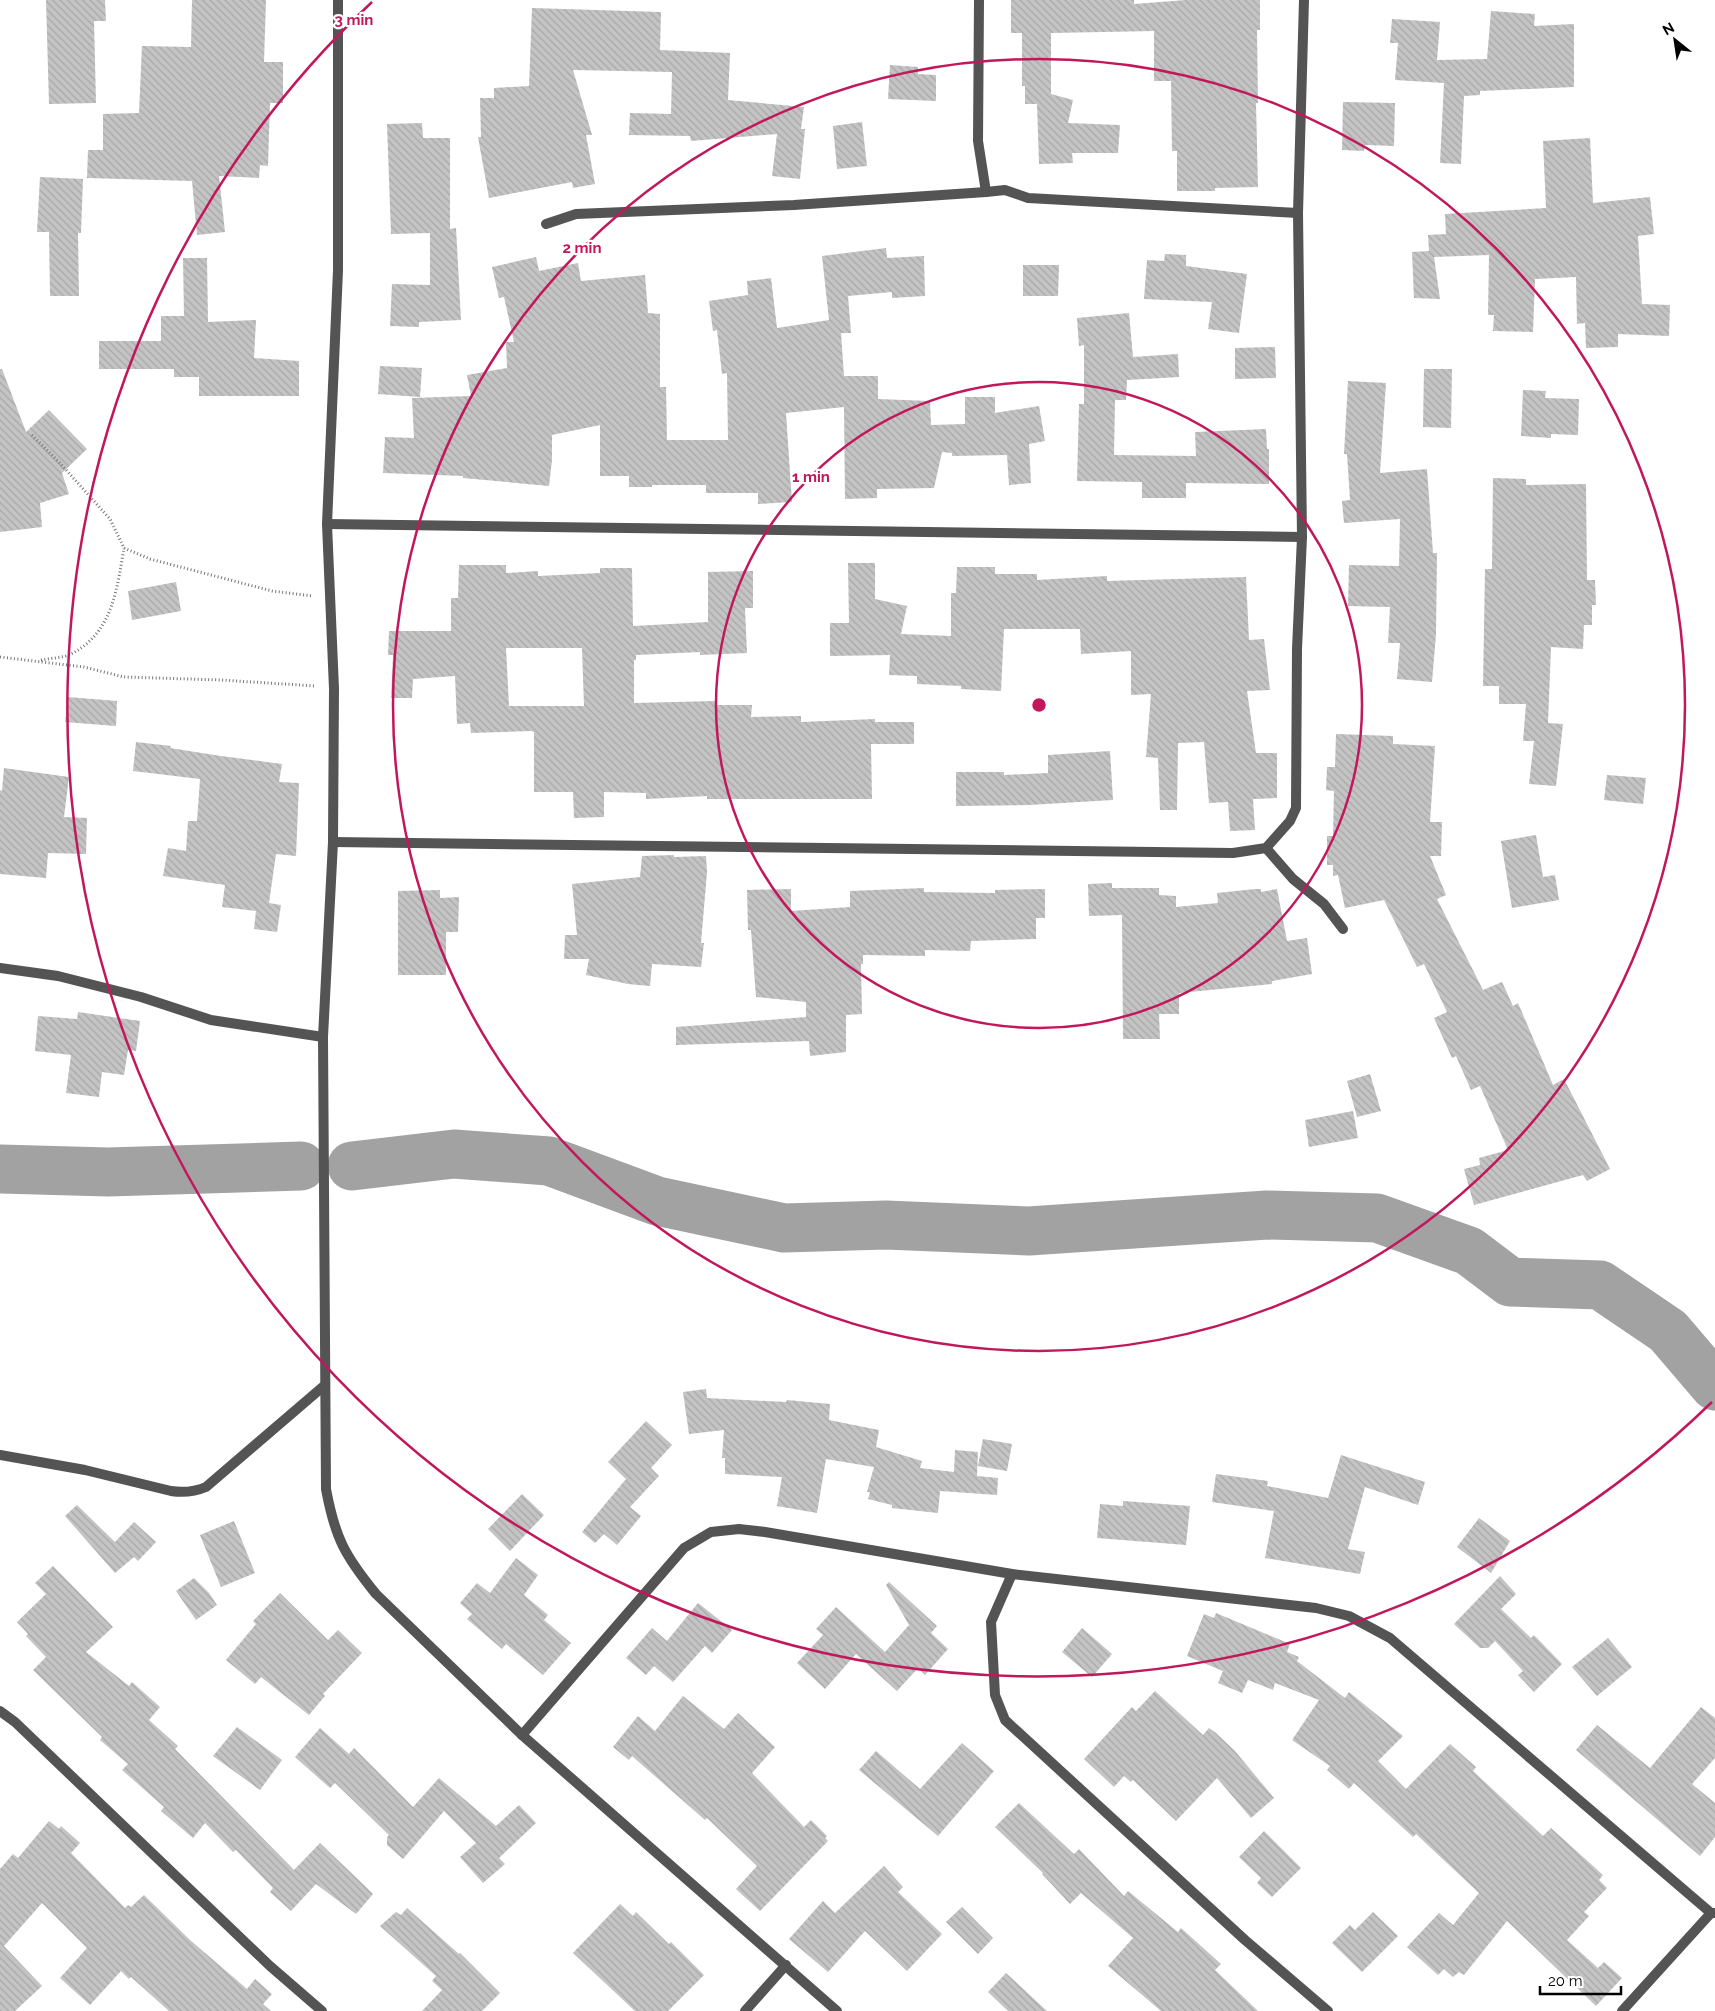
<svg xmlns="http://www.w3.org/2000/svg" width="1715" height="2011" font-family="Raleway,sans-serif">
	<defs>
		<pattern id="building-back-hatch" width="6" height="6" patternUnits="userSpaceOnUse" patternTransform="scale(1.25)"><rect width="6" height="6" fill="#c4c4c4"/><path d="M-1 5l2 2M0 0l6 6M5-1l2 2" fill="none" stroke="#a7a7a7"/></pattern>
	</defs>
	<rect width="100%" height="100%" fill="#fff"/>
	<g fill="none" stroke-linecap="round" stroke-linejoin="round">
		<g stroke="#a2a2a2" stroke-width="49">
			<polyline points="352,1166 454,1154 549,1161 657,1201 784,1228 886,1225 1029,1231 1267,1215 1377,1218 1469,1251 1510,1282 1600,1285 1668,1331 1715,1386"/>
			<polyline points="0,1169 108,1172 301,1166"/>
		</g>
	</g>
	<g fill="url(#building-back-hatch)" fill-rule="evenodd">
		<polygon points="46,0 105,0 106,21 94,21 96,103 49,104"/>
		<polygon points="192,0 266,0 264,62 283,62 283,103 270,103 268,166 260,165 259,178 219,176 225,232 197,235 192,181 87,178 88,150 103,150 103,114 139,113 142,46 191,47"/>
		<polygon points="1011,0 1134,0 1134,4 1186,0 1260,0 1260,30 1257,30 1258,103 1256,103 1258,187 1215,188 1215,191 1177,191 1177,151 1172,151 1171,81 1154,81 1154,31 1051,33 1051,94 1073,100 1068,123 1120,125 1118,153 1072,153 1073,163 1039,164 1037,104 1025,104 1025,86 1022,86 1022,33 1011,33"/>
		<polygon points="532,8 661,12 660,50 730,53 728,100 804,107 801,129 805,129 800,179 772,176 777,134 691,141 690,136 629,135 630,113 671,114 672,72 573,70 592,135 586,135 595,184 573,188 572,182 489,198 478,137 481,137 480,98 494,98 494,88 529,86"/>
		<polygon points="1491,11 1535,14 1534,26 1574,24 1574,87 1480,91 1480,95 1464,96 1461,164 1440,163 1444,83 1395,80 1398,43 1390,43 1392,19 1440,22 1437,60 1487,59"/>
		<polygon points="890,65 918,67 918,74 936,75 936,101 888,99"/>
		<polygon points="1343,102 1395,103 1394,146 1365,145 1364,151 1342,150"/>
		<polygon points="862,122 867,166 837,169 833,126"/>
		<polygon points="422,123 423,138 450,138 450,229 456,228 461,320 419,322 419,327 390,326 392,284 430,285 430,233 391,234 387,124"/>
		<polygon points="1590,138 1593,203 1650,197 1654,234 1638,236 1642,304 1670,305 1669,336 1618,334 1618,347 1586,348 1585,323 1577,324 1576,277 1535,279 1533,332 1493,331 1494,315 1488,315 1489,255 1434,257 1440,299 1414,298 1412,252 1429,251 1428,235 1446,234 1445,214 1546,208 1543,141"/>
		<polygon points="40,177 83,179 81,233 78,233 79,296 50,296 49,232 37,232"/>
		<polygon points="886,248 887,258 924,256 925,296 892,298 892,292 848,296 851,333 841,333 844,376 878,376 878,399 930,401 931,425 965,424 965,397 995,397 995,413 1039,406 1045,441 1029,444 1031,483 1009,485 1007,455 952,456 952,453 942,452 934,488 877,489 877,498 845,499 844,407 786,413 792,502 758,504 758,493 706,493 706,485 652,485 652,487 629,487 629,476 600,476 600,425 552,435 552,460 549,486 463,478 463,476 383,473 385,437 414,438 412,398 471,396 467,375 507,368 506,342 514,342 504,297 499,298 492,267 536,257 539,271 578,263 581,281 645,275 648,313 660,314 660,387 666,387 667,440 728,440 727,373 722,374 717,330 713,331 709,301 748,295 747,281 771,278 777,328 829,320 822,256"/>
		<polygon points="1165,254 1186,255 1186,266 1247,274 1239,333 1208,329 1212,302 1144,299 1147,260 1164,261"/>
		<polygon points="183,258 207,258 208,322 256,320 254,358 299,361 299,396 199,396 199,377 174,377 174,369 99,369 99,341 161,341 161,316 184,316"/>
		<polygon points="1023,265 1059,265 1058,296 1023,296"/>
		<polygon points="1129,313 1133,357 1178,354 1179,377 1127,380 1126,400 1115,400 1114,455 1196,456 1195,432 1266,429 1267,449 1269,449 1269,484 1186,483 1186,498 1142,498 1142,482 1077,481 1079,404 1084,404 1084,345 1079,346 1077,318"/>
		<polygon points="1275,347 1276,378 1235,379 1235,348"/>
		<polygon points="380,366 422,368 420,397 378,394"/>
		<polygon points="0,369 2,369 26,432 49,410 87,449 62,473 69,494 40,503 42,527 0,532"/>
		<polygon points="1424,369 1452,369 1451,428 1423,427"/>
		<polygon points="1348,381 1386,383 1380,473 1427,469 1433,553 1437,553 1436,634 1432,682 1397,679 1400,643 1388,643 1390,607 1348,606 1349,565 1399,566 1400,519 1344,523 1342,501 1350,500 1347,454 1344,454"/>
		<polygon points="1523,390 1546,391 1545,398 1579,399 1578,435 1551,434 1551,438 1521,436"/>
		<polygon points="1493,478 1526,479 1526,485 1586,484 1587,580 1595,580 1596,605 1592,605 1592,625 1584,625 1583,649 1551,647 1548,723 1563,724 1556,786 1529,784 1534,741 1523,741 1526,704 1499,704 1499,686 1483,686 1485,569 1492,569"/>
		<polygon points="848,563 875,563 875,599 907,606 901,634 951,636 951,593 956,593 957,567 995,567 995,574 1037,574 1037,580 1107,576 1107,581 1246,577 1249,640 1264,639 1270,690 1247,691 1256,753 1277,753 1277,798 1253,799 1255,830 1230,831 1228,802 1209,803 1204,742 1178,743 1177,810 1160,810 1158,758 1146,757 1151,694 1131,695 1131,651 1081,654 1080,629 1004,629 1001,691 961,689 961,686 917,684 917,676 889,675 890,655 830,656 830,623 849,623"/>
		<path d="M459,565H506V573L538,571V576L600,573V568H632L633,626L708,622V572L753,571V608H745L747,653L700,655V652L636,655V660H634V703L715,701V705H752L751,717L801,716V722L875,719V722H914V744H871L872,799H707V796L646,799V793L604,792V817L574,818L573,792H534V732L531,731L471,733L470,723L457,724L455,676L413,679L412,698H391L393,655H388L389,631H451V598H458ZM506,648H582L584,706H509Z"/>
		<polygon points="176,582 181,611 132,620 128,591"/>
		<polygon points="68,697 117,701 116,726 65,722"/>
		<polygon points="1336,734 1393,736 1393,744 1435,746 1430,822 1442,822 1441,856 1430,856 1446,895 1437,899 1483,990 1502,982 1513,1006 1518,1003 1553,1085 1564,1079 1610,1169 1587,1181 1583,1175 1474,1205 1464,1169 1480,1165 1479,1158 1508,1150 1480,1086 1471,1090 1456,1056 1452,1058 1434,1018 1447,1012 1424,964 1417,967 1384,900 1345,908 1338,875 1333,876 1333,865 1327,865 1327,836 1333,836 1334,791 1326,790 1327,767 1335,767"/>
		<polygon points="136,742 171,746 170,748 221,756 282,764 279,782 299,783 296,856 276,854 269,903 281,905 277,932 254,929 256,911 222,907 225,885 163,876 168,848 186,851 188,821 197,821 200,779 133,771"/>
		<polygon points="1110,751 1113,800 1029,805 956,806 956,772 1004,772 1004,775 1048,773 1048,755"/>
		<polygon points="4,768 69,777 64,817 87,818 86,854 48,853 46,878 0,874 0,790 2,791"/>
		<polygon points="1607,775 1646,778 1643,804 1604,800"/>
		<polygon points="1536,835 1543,877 1555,875 1559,900 1512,908 1501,841"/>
		<polygon points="674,855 674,857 706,856 707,872 701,943 704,943 701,967 652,964 650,986 628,984 586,975 589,959 564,959 565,935 577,935 572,884 640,877 642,856"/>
		<polygon points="1112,883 1112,888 1159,888 1159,895 1176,896 1176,907 1218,903 1217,893 1255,889 1261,889 1261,892 1277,889 1287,941 1307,938 1312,974 1272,981 1272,984 1179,993 1179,1014 1159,1014 1160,1039 1123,1039 1122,915 1089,916 1088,884"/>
		<polygon points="924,888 924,892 995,893 995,890 1045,889 1045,918 1036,918 1036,939 971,941 970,951 925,950 925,956 863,955 863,964 861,964 862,1014 846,1015 846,1052 810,1056 809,1041 676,1045 676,1027 806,1017 806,1002 756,997 751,930 748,930 747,890 791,889 791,911 850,907 850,891"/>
		<polygon points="440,890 440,898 459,897 458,932 446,932 446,975 398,975 398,891"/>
		<polygon points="78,1012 140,1021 136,1051 128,1050 124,1075 102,1072 99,1097 66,1093 71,1055 35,1051 38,1016 77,1019"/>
		<polygon points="1370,1074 1381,1111 1357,1117 1347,1081"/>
		<polygon points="1353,1111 1358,1138 1309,1147 1305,1120"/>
		<polygon points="706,1389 707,1398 786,1402 787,1400 830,1404 829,1420 879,1430 876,1447 922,1461 920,1468 954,1472 955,1450 978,1452 977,1476 998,1478 997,1495 940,1491 938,1513 892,1508 892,1505 868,1499 870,1492 867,1492 874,1467 826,1459 817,1513 777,1506 782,1477 725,1474 725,1458 722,1458 724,1430 689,1434 683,1392"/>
		<polygon points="646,1421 672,1445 651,1468 659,1476 630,1507 641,1516 617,1545 604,1534 595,1543 582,1532 626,1479 608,1462"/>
		<polygon points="983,1439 1012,1444 1007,1471 978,1466"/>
		<polygon points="1341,1455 1425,1482 1418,1505 1365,1487 1348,1549 1365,1552 1360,1574 1265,1558 1274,1511 1212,1502 1216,1474 1268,1481 1267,1486 1328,1498"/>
		<polygon points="522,1494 544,1515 510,1551 488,1529"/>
		<polygon points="1123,1501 1190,1506 1186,1545 1097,1538 1100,1504 1123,1506"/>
		<polygon points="77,1505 115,1542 134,1522 156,1542 138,1561 134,1557 115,1573 65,1516"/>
		<polygon points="1479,1518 1510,1541 1491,1573 1457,1547"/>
		<polygon points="234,1521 255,1573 221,1587 200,1535"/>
		<polygon points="516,1558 538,1575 524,1595 548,1615 544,1620 571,1643 543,1675 506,1644 502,1649 467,1619 472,1614 460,1603 477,1583 490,1593"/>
		<polygon points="53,1566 113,1627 86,1652 129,1686 132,1682 160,1707 149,1720 178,1746 175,1749 294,1870 320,1843 366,1887 373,1894 356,1914 316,1884 291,1911 270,1892 273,1888 236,1850 233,1852 205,1823 193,1838 161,1811 164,1807 122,1770 128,1764 100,1740 102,1737 33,1670 46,1657 26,1636 28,1634 17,1622 46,1594 35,1583"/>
		<polygon points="1500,1576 1516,1594 1501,1609 1531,1638 1534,1635 1562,1664 1534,1692 1518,1675 1523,1671 1495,1641 1488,1648 1480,1648 1454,1624"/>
		<polygon points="194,1578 209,1593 217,1605 196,1620 176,1591"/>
		<polygon points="889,1582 937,1626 931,1633 948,1649 925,1675 918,1668 897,1691 856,1654 825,1689 797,1663 823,1635 816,1629 836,1607 885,1652 909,1625 886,1585"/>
		<polygon points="280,1593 328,1640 338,1630 362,1653 323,1694 325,1696 309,1715 261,1677 255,1684 226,1660 256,1624 253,1621"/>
		<polygon points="698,1603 732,1630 712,1653 705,1646 673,1682 654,1666 646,1675 626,1658 652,1628 667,1641"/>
		<polygon points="1216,1613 1290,1644 1287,1652 1299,1657 1297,1661 1345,1698 1349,1692 1403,1736 1378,1761 1406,1789 1450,1744 1476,1767 1473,1771 1543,1836 1551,1828 1603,1875 1599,1880 1607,1888 1584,1912 1589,1916 1567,1940 1598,1968 1604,1962 1622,1978 1596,2006 1507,1921 1464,1975 1459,1972 1453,1977 1444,1969 1438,1975 1407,1947 1439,1913 1453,1925 1479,1893 1416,1834 1413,1837 1354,1783 1349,1789 1327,1770 1330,1766 1292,1740 1319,1700 1275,1683 1273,1690 1248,1680 1242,1693 1218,1683 1223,1671 1187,1656 1204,1614 1214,1618"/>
		<polygon points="1082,1628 1112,1654 1092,1677 1062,1652"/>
		<polygon points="1608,1638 1632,1667 1597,1696 1572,1667"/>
		<polygon points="1155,1691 1203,1735 1209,1728 1216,1733 1235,1751 1274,1798 1251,1818 1217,1778 1176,1821 1133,1780 1131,1782 1124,1776 1114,1787 1084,1759 1132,1707 1136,1711"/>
		<polygon points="683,1696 724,1729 738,1713 775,1747 752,1773 804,1827 811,1820 827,1836 825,1838 828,1841 760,1911 736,1889 757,1866 707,1818 705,1820 632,1756 629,1760 613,1747 638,1716 655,1731"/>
		<polygon points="1701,1707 1715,1718 1715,1758 1692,1784 1715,1803 1715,1837 1700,1856 1576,1750 1597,1725 1650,1768"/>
		<polygon points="237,1727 282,1760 260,1790 213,1756"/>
		<polygon points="320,1728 349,1754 354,1748 413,1807 439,1778 496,1826 519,1805 536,1823 499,1858 505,1864 483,1883 460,1857 476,1843 444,1811 403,1859 387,1845 387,1837 389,1835 335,1783 330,1788 295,1757"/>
		<polygon points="962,1743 994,1771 938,1836 859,1770 876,1751 920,1789"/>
		<polygon points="1019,1803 1074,1854 1079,1849 1124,1896 1128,1891 1178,1932 1181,1928 1221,1964 1215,1970 1258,2011 1161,2011 1108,1966 1133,1938 1081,1893 1070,1904 1042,1874 1043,1873 995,1827"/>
		<polygon points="49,1821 59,1829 61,1826 80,1843 71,1853 125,1908 128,1905 131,1907 144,1895 190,1940 247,1989 255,1979 272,1994 263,2004 271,2011 169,2011 131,1977 129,1979 121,1971 90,2005 60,1978 87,1948 42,1903 4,1946 42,1986 15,2011 0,2011 0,1869 13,1854 18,1858"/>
		<polygon points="1264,1831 1301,1868 1272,1897 1257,1883 1261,1878 1239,1857"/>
		<polygon points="884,1866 903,1887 898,1892 942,1934 907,1971 865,1931 828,1972 789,1939 823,1901 835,1913"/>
		<polygon points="620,1904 633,1916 636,1912 669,1944 671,1942 704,1975 668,2011 635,2011 573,1953"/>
		<polygon points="962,1907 993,1938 978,1954 946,1922"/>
		<polygon points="407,1908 459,1954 460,1953 500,1993 482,2011 422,2011 442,1990 432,1981 436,1976 380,1926 396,1912 401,1915"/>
		<polygon points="1373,1912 1398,1936 1362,1972 1332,1943 1350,1925 1355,1930"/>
		<polygon points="1006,1973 1047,2011 1008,2011 988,1992"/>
	</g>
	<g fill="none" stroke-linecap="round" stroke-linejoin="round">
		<g stroke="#767676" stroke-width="3" stroke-dasharray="1 2.5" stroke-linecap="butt">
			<polyline points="32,435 59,462 110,519 124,548 150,559 272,591 313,596"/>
			<polyline points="0,657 84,667 124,677 221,680 315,686"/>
			<path d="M41,660C51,658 63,658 71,654C113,633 117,588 124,548"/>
		</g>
		<g stroke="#545454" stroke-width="10">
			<polyline points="979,0 978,141 986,192 1005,190 1028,198 1298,213"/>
			<polyline points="546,224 576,214 794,205 986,192"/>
			<polyline points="327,524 1302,537"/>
			<polyline points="333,842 1233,853 1266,848 1290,821 1296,808 1297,649 1302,537 1298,213 1304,0"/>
			<polyline points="1266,848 1293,879 1324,904 1343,929"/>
			<polyline points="0,968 58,976 141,997 211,1020 323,1037"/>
			<path d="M0,1455L85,1470L171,1491C184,1493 194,1492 206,1487L325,1385"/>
			<polyline points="1012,1574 991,1622 995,1695 1005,1720 1245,1940 1328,2011"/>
			<polyline points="0,1711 15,1722 270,1966 322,2011"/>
			<polyline points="522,1735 684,1548 711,1532 739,1529 765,1532 1012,1574 1316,1608 1349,1616 1390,1638 1711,1913 1715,1913"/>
			<polyline points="745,2011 786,1965"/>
			<polyline points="1622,2011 1711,1913"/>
		</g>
		<path stroke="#545454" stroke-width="10" d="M338,0V270L327,524L334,689L333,842L323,1037L326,1489C335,1538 345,1556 376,1594L522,1735L837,2011"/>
	</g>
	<g fill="none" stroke="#c2185b" stroke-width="2.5">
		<circle cx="1039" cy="705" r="323"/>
		<circle cx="1039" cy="705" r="646"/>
		<path d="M1712 1402A969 969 0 1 1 372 2"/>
	</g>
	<circle cx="1039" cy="705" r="8" fill="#c2185b" stroke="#fff" stroke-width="2.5"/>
	<g font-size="15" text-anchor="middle" font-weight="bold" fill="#c2185b" stroke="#fff" stroke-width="4.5" stroke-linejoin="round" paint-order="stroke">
		<text x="354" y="25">3 min</text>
		<text x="582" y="253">2 min</text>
		<text x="811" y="482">1 min</text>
	</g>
	<g transform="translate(1675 40) rotate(330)" stroke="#ffffff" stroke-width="4" paint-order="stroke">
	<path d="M0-4L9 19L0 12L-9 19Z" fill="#000000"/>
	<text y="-8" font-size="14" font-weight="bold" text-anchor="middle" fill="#000000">N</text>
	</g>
	<path d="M1540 1986v8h81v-8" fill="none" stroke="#000000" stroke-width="2.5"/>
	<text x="1548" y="1986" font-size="15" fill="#000000" stroke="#ffffff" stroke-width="4" paint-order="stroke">20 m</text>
</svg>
